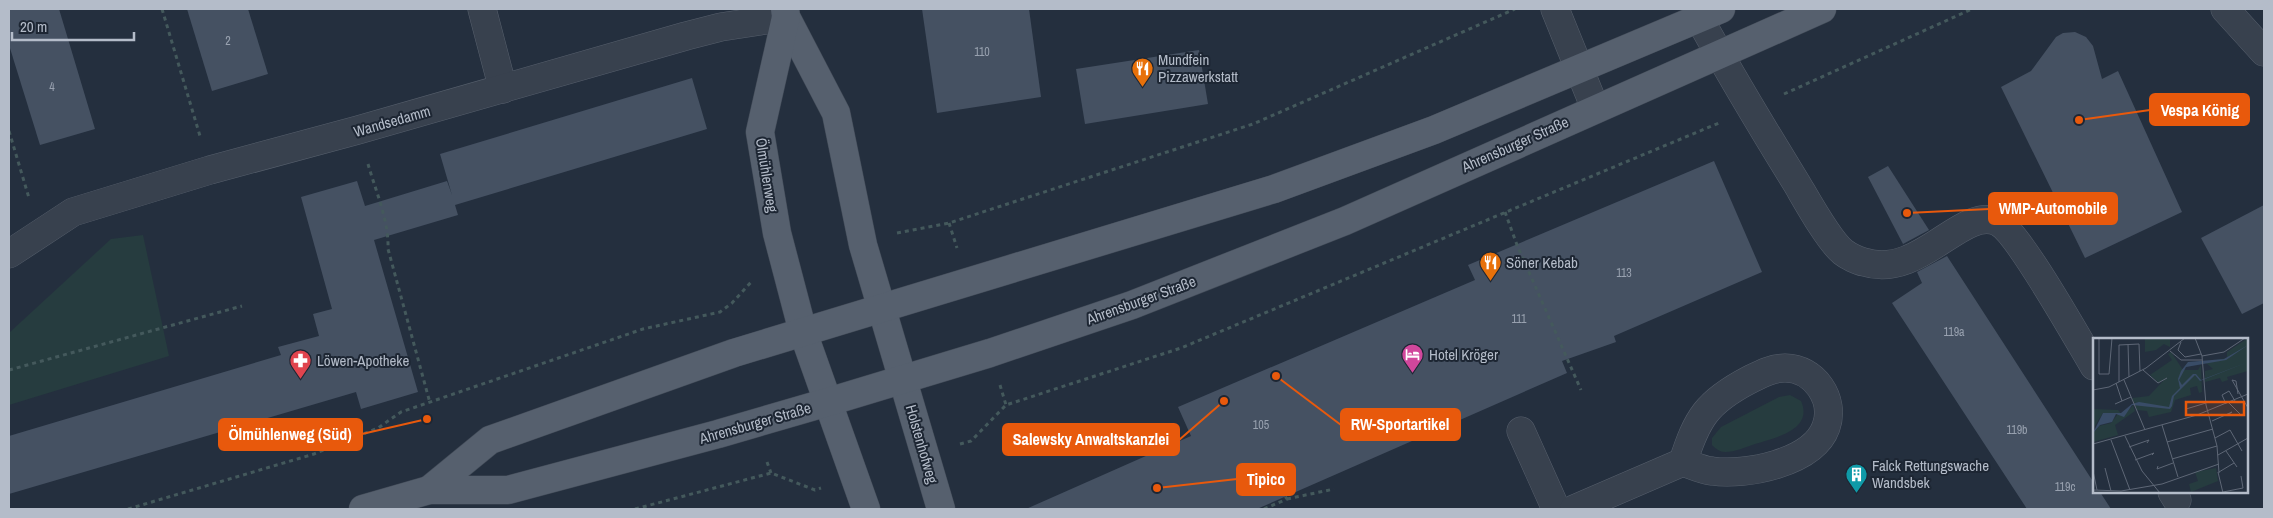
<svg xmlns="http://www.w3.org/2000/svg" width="2273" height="518" font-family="'Archivo Narrow',sans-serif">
	<rect width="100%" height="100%" fill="#242f3e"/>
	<g fill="#263c3f">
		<polygon points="143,235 169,356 9,405 9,333 111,239"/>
		<path d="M1790,395L1801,401C1814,430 1774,438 1755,444C1746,447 1735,452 1725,452C1720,452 1716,449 1712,445V438L1721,427L1779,397Z"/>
	</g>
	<g fill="#455162">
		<polygon points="9,9 59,9 95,129 40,145 9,45"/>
		<polygon points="187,9 248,9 268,74 212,91"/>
		<polygon points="922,9 1029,9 1041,97 937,113"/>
		<polygon points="2075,32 2086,37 2093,46 2102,79 2118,71 2182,212 2085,258 2001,87 2031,71 2056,37 2063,33"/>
		<polygon points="1199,50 1208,104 1085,124 1076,69"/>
		<polygon points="692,78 707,129 455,205 458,215 374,240 418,392 361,409 356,392 9,494 9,436 281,355 278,347 319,336 313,314 332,309 301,197 357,181 365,206 447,181 452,195 440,154"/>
		<polygon points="1714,161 1762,272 1614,336 1616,342 1562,361 1567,373 1257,509 1026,509 1191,436 1178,407 1475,280 1468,265"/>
		<polygon points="1888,166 1929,230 1903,244 1868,177"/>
		<polygon points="2264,205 2264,303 2242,314 2201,238"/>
		<polygon points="1947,256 2094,483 2094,492 2100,492 2111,509 2027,509 1892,303 1922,283 1917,272"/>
	</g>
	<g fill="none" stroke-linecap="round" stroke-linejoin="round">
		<defs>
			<g id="minor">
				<polyline points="482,9 503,89"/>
				<polyline points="1555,9 1595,108"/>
				<polyline points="2225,9 2264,52"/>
				<path d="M1699,18C1730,74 1763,129 1797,184C1807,201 1829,241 1843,252C1848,256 1858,261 1864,262C1920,280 1962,205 1998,222C2018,232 2079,341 2094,366"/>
				<polyline points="9,254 73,212 210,170 358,130 686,36 721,27 786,17"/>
				<polyline points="1521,431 1556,509"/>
				<polyline points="2172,492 2177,500"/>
				<path d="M1574,509L1683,462C1692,465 1702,470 1712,471C1745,476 1813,463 1826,427C1836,399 1814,368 1785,368C1772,368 1761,374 1749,380C1707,402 1697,418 1683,462"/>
			</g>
			<g id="major">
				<polyline points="785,9 786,17 836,113 863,245 941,509"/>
				<polyline points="786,17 760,132 777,233 803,332 866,509"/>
				<polyline points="429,490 490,440 734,353 1274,189 1434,130 1721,9"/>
				<polyline points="363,509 429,490 508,490 718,434 828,402 990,353 1132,305 1345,221 1822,9"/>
			</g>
		</defs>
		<use href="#minor" stroke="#565f6c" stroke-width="29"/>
		<use href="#major" stroke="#414a57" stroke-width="29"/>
		<g stroke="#44595c" stroke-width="3" stroke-dasharray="4 4" stroke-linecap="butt">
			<polyline points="162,9 200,136"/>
			<polyline points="1784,94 1972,9"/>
			<polyline points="9,131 29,198"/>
			<path d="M368,164C376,192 389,221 388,249L430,403"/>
			<polyline points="1505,212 1517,245 1581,390"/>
			<polyline points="949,223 957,248"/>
			<polyline points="897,233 949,223 1253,124 1515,9"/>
			<polyline points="9,370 242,306"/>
			<polyline points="1000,385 1006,405"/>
			<polyline points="960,444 971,441 1006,405 1181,348 1719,123"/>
			<polyline points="767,462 771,473"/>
			<polyline points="1287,499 1334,489"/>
			<polyline points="128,509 314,454 378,428 401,412 643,329 720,312 732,303 753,280"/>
			<polyline points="635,509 771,473 815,490 821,488"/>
			<polyline points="1264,509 1287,499 1285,496"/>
		</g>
		<use href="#minor" stroke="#38414e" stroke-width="28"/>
		<use href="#major" stroke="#56606e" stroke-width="28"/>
	</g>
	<defs>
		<symbol id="restaurant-pin" viewBox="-11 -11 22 30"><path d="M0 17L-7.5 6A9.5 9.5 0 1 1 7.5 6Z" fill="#e8710a" stroke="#1d2633"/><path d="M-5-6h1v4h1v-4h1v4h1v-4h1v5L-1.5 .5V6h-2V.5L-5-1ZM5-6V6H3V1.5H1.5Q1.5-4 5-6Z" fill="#fff"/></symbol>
		<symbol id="hotel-pin" viewBox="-11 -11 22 30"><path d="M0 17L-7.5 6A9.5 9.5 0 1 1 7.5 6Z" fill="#d1479c" stroke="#1d2633"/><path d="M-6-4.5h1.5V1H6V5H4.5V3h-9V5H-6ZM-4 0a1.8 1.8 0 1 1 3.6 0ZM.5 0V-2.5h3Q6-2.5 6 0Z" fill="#fff"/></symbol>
		<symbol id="pharmacy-pin" viewBox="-11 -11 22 30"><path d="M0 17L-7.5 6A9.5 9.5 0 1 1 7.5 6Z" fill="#e0444e" stroke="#1d2633"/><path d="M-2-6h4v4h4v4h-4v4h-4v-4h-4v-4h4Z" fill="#fff"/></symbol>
		<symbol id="building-pin" viewBox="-11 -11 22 30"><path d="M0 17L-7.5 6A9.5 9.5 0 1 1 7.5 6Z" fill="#0f9aa8" stroke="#1d2633"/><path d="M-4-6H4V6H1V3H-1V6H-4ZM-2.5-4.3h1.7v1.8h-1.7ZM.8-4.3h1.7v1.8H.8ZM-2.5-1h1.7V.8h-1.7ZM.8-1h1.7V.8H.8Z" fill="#fff"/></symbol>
	</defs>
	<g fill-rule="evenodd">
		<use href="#restaurant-pin" x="1130" y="56" width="25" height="34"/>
		<use href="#restaurant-pin" x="1478" y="250" width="25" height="34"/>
		<use href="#hotel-pin" x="1400" y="342" width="25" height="34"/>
		<use href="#pharmacy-pin" x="288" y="348" width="25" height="34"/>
		<use href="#building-pin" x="1844" y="462" width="25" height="34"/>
	</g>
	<g text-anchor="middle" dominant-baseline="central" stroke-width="4" stroke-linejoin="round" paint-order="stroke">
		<g font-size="12" fill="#98a1af">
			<text x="228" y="41">2</text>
			<text x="982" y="52">110</text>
			<text x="52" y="87">4</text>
			<text x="1624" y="273">113</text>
			<text x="1519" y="319">111</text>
			<text x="1954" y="332">119a</text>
			<text x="1261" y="425">105</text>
			<text x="2017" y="430">119b</text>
			<text x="2065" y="487">119c</text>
		</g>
		<g font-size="15" fill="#b4bcc9" stroke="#1d2633" text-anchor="start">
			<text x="1158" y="59">Mundfein<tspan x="1158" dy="17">Pizzawerkstatt</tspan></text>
			<text x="1506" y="262">Söner Kebab</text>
			<text x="1429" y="354">Hotel Kröger</text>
			<text x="317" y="360">Löwen-Apotheke</text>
			<text x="1872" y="465">Falck Rettungswache<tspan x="1872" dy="17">Wandsbek</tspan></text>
		</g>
		<g font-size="15" fill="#b4bcc9" stroke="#1d2633">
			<text transform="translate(392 121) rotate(-16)">Wandsedamm</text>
			<text transform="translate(1515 144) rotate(-24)">Ahrensburger Straße</text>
			<text transform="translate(767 175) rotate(81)">Ölmühlenweg</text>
			<text transform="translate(1141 300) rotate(-20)">Ahrensburger Straße</text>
			<text transform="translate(755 423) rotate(-16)">Ahrensburger Straße</text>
			<text transform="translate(922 444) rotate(74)">Holstenhofweg</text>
		</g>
	</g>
	<g transform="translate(2093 338)">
		<rect width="155" height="155" fill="#242f3e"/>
		<path d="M52,0H77V9L71,6L63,12L52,14ZM155,0V33L134,39L135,42L129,44L127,40L112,44V33L120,31L112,24L134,20V14ZM78,14L90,32H105L108,27L109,54L106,55L104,48L97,50L98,57L82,62L78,74L56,79L54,73L44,72L39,60L56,58L71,42L66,45L57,37L79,22L75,16ZM40,67L42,73L22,87L25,97L0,104V95L6,88L18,85L25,76L10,75L0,91V71L25,72L30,78ZM123,130L125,143L98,154L96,146L105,143L102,134Z" fill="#263c3f"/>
		<path d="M155,7L133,22L93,29L86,42L89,47L100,36H103L108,42L155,24L107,43L102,37L81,58L79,68L77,71L39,67L31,79L23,76L19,84L7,87L0,95L10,75H28L39,66L46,64L76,69L79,58L87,50L85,41L88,33L95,24L131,21Z" fill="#394c67"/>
		<path fill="none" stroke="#5e6776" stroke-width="1" d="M6,0V36H16L19,0M102,0L109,18L113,67L124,108L126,135M88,4L85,12L92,19L108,16M35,6L36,39M77,13L88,22H109M109,18L131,14L152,0M50,32L65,45L74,40M31,42L52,92M139,42L155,70M139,42L143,43L145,56M26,44V7L46,6L47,33M23,45L29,63M0,52L16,49L53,30L92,0M136,65L148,77M22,66L38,59M133,66L129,57L136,53L142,63M93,71L113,65M119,83L139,74L136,76M69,87L85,139M32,98L49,133L67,155M122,100L137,92L149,113M18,102L37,152M74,104L120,91M0,106L104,77L155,56M36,109L56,102L54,105M133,113L144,129M125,117L155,100M79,121L124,108M42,122L61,115L59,117M65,128L64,131L80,125M12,130L18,153M0,133L4,152M125,134L130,155M126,134L141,125M0,152L28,153L69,146L126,126M130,154L150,150L148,138"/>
		<path fill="#e8590c" fill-opacity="0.15" stroke="#e8590c" stroke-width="2.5" d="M93,64H151V77H93Z"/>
		<rect width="155" height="155" fill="none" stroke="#b4bcc9" stroke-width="2.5"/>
	</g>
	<path fill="none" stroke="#e8590c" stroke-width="2" d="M2079 120L2150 110M1907 213L1989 209M1276 376L1341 425M427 419L362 434M1224 401L1179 440M1157 488L1237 479"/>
	<g fill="#e8590c" stroke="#1d2633" stroke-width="2">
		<circle cx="2079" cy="120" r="5"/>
		<circle cx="1907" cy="213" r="5"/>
		<circle cx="1276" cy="376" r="5"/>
		<circle cx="427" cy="419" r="5"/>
		<circle cx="1224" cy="401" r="5"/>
		<circle cx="1157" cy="488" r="5"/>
	</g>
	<g fill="#e8590c" stroke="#e8590c" stroke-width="2">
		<rect x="2150" y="94" width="99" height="31" rx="5"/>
		<rect x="1989" y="193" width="128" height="31" rx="5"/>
		<rect x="1341" y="409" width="119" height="31" rx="5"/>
		<rect x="219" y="419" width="143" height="31" rx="5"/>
		<rect x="1003" y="424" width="176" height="31" rx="5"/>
		<rect x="1237" y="464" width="58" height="31" rx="5"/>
	</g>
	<g font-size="16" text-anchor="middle" font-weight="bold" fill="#fff">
		<text x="2200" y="116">Vespa König</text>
		<text x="2053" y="214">WMP-Automobile</text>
		<text x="1400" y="430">RW-Sportartikel</text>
		<text x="290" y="440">Ölmühlenweg (Süd)</text>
		<text x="1091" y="445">Salewsky Anwaltskanzlei</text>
		<text x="1266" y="485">Tipico</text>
	</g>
	<rect width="2273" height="518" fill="none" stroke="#b4bcc9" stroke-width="20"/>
	<path d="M12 32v8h122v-8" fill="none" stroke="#b4bcc9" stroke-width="2.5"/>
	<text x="20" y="32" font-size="15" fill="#b4bcc9" stroke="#1d2633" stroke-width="4" paint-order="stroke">20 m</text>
</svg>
